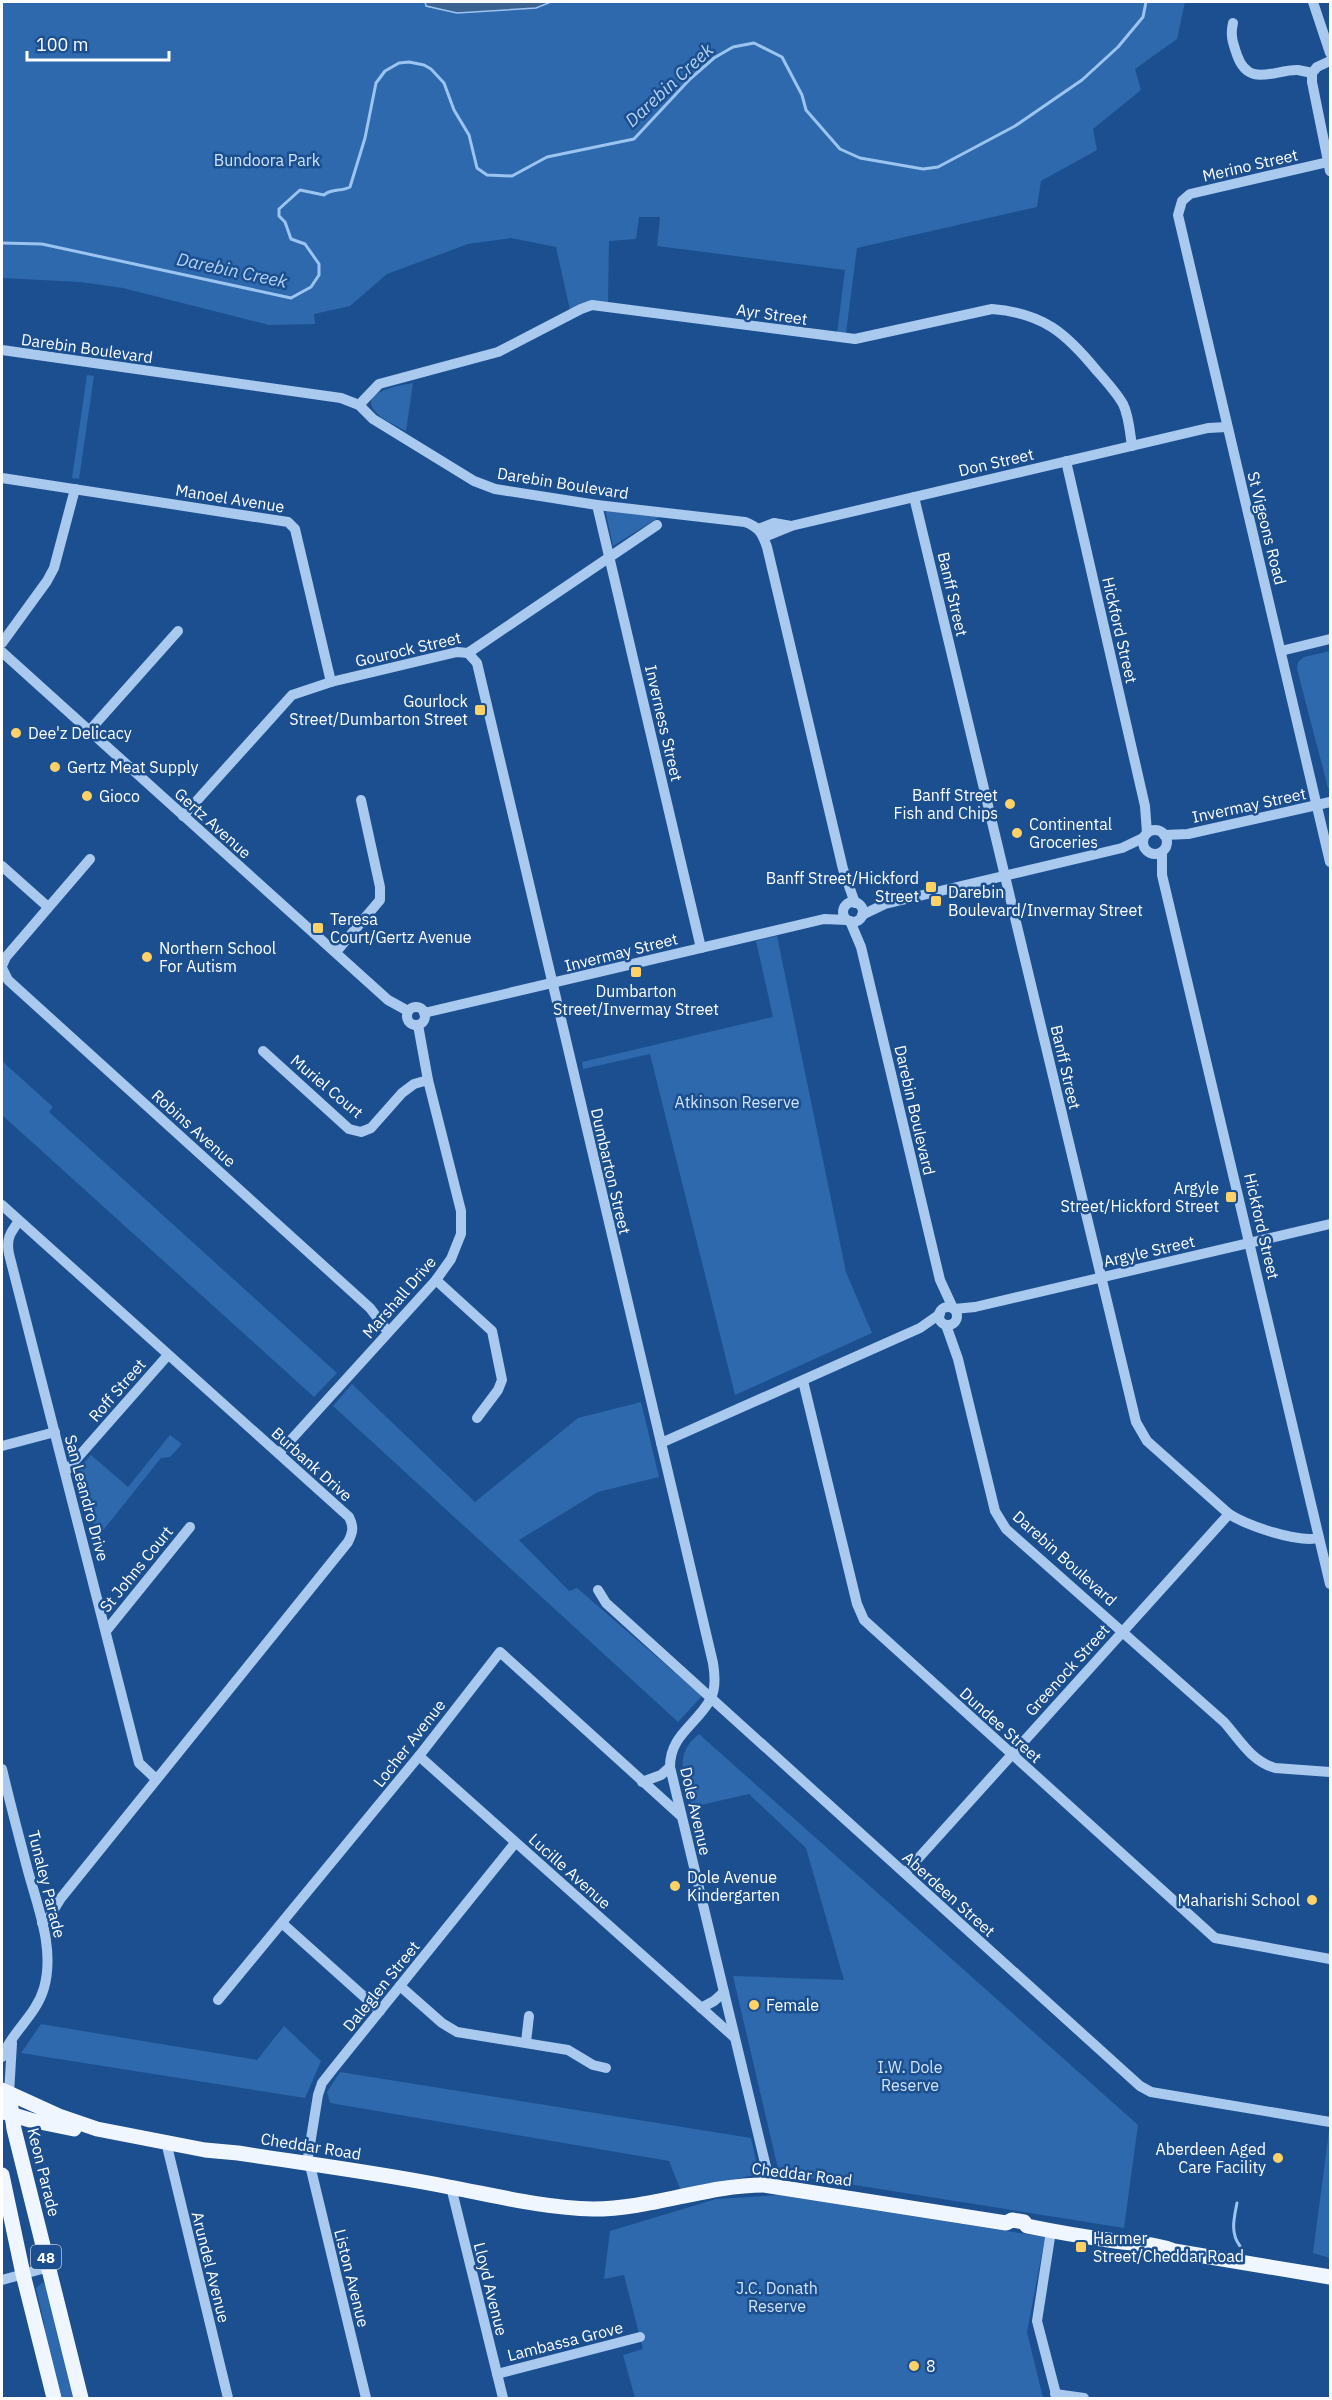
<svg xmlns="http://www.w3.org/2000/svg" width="1332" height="2400" font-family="'IBM Plex Sans',sans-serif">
	<rect width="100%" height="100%" fill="#1b4f8f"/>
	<g fill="#2e69ad">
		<polygon points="2,2 1185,2 1177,39 1135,69 1141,90 1093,129 1097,150 1041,181 1037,207 857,248 846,333 837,333 845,270 657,246 660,217 639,217 636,239 609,241 608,302 570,310 556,247 511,238 468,244 387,274 350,306 314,314 315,324 269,325 123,288 80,282 2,278"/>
		<polygon points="87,375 94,376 79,479 72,478"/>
		<path d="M413,383L406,431C397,426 380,419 374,410C360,391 402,385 413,383Z"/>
		<polygon points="605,509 661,516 613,546"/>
		<polygon points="1330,651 1330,788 1328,788 1297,669 1298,662 1304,657"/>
		<polygon points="777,936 846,1272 872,1333 735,1395 650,1054 583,1069 582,1062 773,1017 756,941"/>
		<polygon points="2,1061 53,1107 49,1112 337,1373 314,1397 2,1115"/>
		<polygon points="352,1384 475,1502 578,1418 641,1402 659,1477 598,1492 519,1540 569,1591 577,1588 702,1696 678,1722 333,1406"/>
		<polygon points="170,1435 182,1444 170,1457 161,1458 97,1538 78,1469 91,1455 128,1487"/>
		<path d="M699,1734L1138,2125L1124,2228L779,2173L733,1976L844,1980L806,1848L749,1794L692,1807C685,1778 672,1755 699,1734Z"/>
		<polygon points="41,2024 257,2060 284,2026 321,2061 305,2098 21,2053"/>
		<polygon points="340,2072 751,2138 759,2174 681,2191 669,2161 330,2103 327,2092"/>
		<polygon points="1329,2131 1330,2131 1330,2258 1313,2253"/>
		<polygon points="779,2195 1045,2237 1027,2332 1043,2398 635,2398 623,2355 643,2349 624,2275 604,2279 610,2231 716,2199"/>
		<polygon points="43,2282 46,2287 74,2398 60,2398 45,2342 44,2323 36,2288"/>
	</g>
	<polygon fill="#3c6290" stroke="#9cc4f0" stroke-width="1.5" points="425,2 551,2 536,8 457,13 426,6"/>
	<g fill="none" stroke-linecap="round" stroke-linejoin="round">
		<g stroke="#9cc4f0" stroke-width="3">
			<path d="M2,243L42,244L291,298L311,287L319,275V264L305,244L291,239L285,222L279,216V209L300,190L324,195C332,188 341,192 350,187L365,138L376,83L385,71L399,63L409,62L424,65L431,69L444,83L454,110L469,135L477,168L487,175L512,176L547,157L634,139L690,79L714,58L733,47L754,43L782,57L802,95L806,110L840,149L860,158L923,169L938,167L1015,126L1082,80L1118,47L1143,17L1146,2"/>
			<path d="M1237,2203C1234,2218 1230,2233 1240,2246"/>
		</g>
		<g stroke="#a9c9ee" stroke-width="10">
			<polyline points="1313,2 1330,53"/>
			<path d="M1233,23C1230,36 1233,43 1237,55C1249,89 1275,69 1298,70C1303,71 1308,72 1312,73"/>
			<polyline points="1312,73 1312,82 1330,171"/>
			<polyline points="1312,73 1317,67 1330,61"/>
			<polyline points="1328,162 1190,194 1182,201 1178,215 1330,862"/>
			<path d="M2,350L341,398L359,405L373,419L474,481L495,489L597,505L745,522C759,527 762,533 767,547L843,869L855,903"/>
			<path d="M359,405L379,384L498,352L581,309L592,305L855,339L992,309C1043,313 1066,333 1097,371C1106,381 1116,392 1123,404C1129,416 1130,433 1132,446"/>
			<polyline points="1066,461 1145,806 1147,833"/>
			<polyline points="2,478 288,522 295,529 331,682"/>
			<path d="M914,497L1136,1422L1147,1441L1229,1514C1248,1526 1298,1543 1319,1538"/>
			<polyline points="597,505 701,948"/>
			<polyline points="758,529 774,523 791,526"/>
			<polyline points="764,537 791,526 1208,428 1227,427"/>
			<polyline points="2,643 47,581 54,568 75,489"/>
			<polyline points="1281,651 1330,639"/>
			<polyline points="2,652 388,1000 408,1011"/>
			<path d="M468,653L477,663L713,1663C715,1675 716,1690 710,1700C696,1725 670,1735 670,1767L766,2167L764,2185"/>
			<polyline points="89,731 178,631"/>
			<polyline points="183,816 292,695 331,682 457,652 468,653 657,525"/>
			<circle cx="1155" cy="842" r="12"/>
			<polyline points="1164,835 1188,834 1330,802"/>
			<polyline points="1162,852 1162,875 1330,1584"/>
			<polyline points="2,866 48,907"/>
			<circle cx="853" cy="912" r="10"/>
			<polyline points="862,915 885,904 1122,848 1143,838"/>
			<polyline points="850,921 861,947 940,1280 953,1308"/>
			<polyline points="336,952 380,900 380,887 361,800"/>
			<polyline points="2,966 6,957 90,859"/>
			<polyline points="2,968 8,980 370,1308 388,1332"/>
			<circle cx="416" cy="1016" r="9"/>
			<polyline points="424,1013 824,919 847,920"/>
			<polyline points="263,1051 349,1129 361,1132 371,1128 402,1093 414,1084 428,1080"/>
			<path d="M2,1205L349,1517C354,1527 353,1532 348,1542L61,1898L50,1916L42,1923"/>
			<path d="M19,1221C10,1233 6,1239 9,1254L139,1763L156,1779"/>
			<polyline points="436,1280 492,1331 502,1380 498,1390 477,1418"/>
			<circle cx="948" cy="1316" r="9"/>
			<polyline points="954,1309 975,1307 1330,1224"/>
			<path d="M946,1325L958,1359L995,1511L1006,1529L1224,1722C1240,1740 1251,1761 1275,1768L1330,1772"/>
			<polyline points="803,1381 857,1604 864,1620 1215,1938 1330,1959"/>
			<polyline points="661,1443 920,1328 940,1314"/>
			<polyline points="2,1446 55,1432"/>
			<polyline points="279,1453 436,1280 451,1259 461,1234 461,1211 428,1080 418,1025"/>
			<polyline points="65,1472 168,1355"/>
			<polyline points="598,1590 606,1603 1140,2086 1151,2092 1330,2122"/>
			<polyline points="106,1631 190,1527"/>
			<polyline points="419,1756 734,2037"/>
			<path d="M2,1769C10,1803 19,1837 28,1871C38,1908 55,1949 44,1988C36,2016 12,2031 2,2057"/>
			<polyline points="642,1782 661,1775 670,1767"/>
			<polyline points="905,1873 1229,1514"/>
			<polyline points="283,1924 380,2011"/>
			<polyline points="400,1986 442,2023 457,2032 568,2050 593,2065 606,2068"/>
			<polyline points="218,2000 419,1756 500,1652 680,1815"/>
			<polyline points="701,2008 714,2001 724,1992"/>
			<polyline points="526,2042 529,2016"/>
			<polyline points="9,2094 12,2043"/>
			<polyline points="166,2142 228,2398"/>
			<polyline points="451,2187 503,2398"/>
			<polyline points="1051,2231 1037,2321 1057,2398"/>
			<polyline points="2,2280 49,2267"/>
			<polyline points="497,2374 640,2337"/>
			<polyline points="1055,2394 1084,2398"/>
			<polyline points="366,2398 308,2157 318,2095 322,2083 333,2069 515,1843"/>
		</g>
		<g stroke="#f0f6ff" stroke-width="15">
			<path d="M2,2090L59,2116L97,2129L205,2150L238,2153C308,2164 380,2173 449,2187C497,2196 544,2208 593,2209C652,2209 706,2185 764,2185L1006,2223L1012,2220L1024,2222L1027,2226C1056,2232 1086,2237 1115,2241C1136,2244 1154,2243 1174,2251L1330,2277"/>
			<polyline points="9,2094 14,2129 81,2398"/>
			<polyline points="4,2112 30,2120 74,2129"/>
			<polyline points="2,2175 23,2274 54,2398"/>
		</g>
	</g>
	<g fill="#ffd166" stroke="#1b4f8f" stroke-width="2">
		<rect x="474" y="704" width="12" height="12" rx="3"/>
		<circle cx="16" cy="733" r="6"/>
		<circle cx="55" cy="767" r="6"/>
		<circle cx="87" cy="796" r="6"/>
		<circle cx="1010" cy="804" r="6"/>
		<circle cx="1017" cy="833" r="6"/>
		<rect x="925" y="881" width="12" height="12" rx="3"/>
		<rect x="930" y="895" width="12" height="12" rx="3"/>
		<rect x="312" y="922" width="12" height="12" rx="3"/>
		<circle cx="147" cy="957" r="6"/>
		<rect x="630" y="966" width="12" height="12" rx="3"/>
		<rect x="1225" y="1191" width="12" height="12" rx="3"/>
		<circle cx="675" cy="1886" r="6"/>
		<circle cx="1312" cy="1900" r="6"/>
		<circle cx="754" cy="2005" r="6"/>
		<circle cx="1278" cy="2158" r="6"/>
		<rect x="1075" y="2241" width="12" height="12" rx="3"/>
		<circle cx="914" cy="2366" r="6"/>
	</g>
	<g text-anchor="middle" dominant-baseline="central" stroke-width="5" stroke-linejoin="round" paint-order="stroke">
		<rect fill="#1b4f8f" stroke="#bbcadd" stroke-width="1.5" x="31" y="2245" width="30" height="24" rx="4.5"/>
		<g font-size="15" font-weight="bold" fill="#fff">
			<text x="46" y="2257">48</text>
		</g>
		<g font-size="16" fill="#cfe3fa" stroke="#1b4f8f">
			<text x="267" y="160">Bundoora Park</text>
			<text x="737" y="1102">Atkinson Reserve</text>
			<text x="910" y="2067">I.W. Dole<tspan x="910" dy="18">Reserve</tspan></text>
			<text x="777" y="2288">J.C. Donath<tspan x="777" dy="18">Reserve</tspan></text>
		</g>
		<g font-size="16" fill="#fff" stroke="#1b4f8f">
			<text transform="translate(1250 165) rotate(-13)">Merino Street</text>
			<text transform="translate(772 314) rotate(8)">Ayr Street</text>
			<text transform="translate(87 348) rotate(8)">Darebin Boulevard</text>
			<text transform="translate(996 462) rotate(-13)">Don Street</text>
			<text transform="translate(563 483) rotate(9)">Darebin Boulevard</text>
			<text transform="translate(230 498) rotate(9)">Manoel Avenue</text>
			<text transform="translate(1267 528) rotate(76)">St Vigeons Road</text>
			<text transform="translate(953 594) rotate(77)">Banff Street</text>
			<text transform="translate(1120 630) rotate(77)">Hickford Street</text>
			<text transform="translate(408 649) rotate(-13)">Gourock Street</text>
			<text transform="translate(664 723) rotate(77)">Inverness Street</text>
			<text transform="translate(1249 805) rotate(-12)">Invermay Street</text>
			<text transform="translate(213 823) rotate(42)">Gertz Avenue</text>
			<text transform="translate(621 952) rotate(-14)">Invermay Street</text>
			<text transform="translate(1066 1067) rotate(77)">Banff Street</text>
			<text transform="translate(327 1086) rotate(40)">Muriel Court</text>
			<text transform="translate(915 1110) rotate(77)">Darebin Boulevard</text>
			<text transform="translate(194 1128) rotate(42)">Robins Avenue</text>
			<text transform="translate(611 1171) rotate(77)">Dumbarton Street</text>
			<text transform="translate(1262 1226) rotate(77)">Hickford Street</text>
			<text transform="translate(1149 1251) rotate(-13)">Argyle Street</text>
			<text transform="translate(399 1297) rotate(-49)">Marshall Drive</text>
			<text transform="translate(117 1390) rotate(-49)">Roff Street</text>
			<text transform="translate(312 1464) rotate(42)">Burbank Drive</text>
			<text transform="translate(87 1498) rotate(75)">San Leandro Drive</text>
			<text transform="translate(1065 1558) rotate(42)">Darebin Boulevard</text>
			<text transform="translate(136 1569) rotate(-51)">St Johns Court</text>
			<text transform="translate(1067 1670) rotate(-48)">Greenock Street</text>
			<text transform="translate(1001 1725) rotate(42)">Dundee Street</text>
			<text transform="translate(409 1743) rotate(-52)">Locher Avenue</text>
			<text transform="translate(696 1811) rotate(77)">Dole Avenue</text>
			<text transform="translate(570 1871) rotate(42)">Lucille Avenue</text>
			<text transform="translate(47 1884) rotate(76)">Tunaley Parade</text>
			<text transform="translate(949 1894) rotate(42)">Aberdeen Street</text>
			<text transform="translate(381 1986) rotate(-51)">Daleglen Street</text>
			<text transform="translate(311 2146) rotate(9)">Cheddar Road</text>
			<text transform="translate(44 2172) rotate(76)">Keon Parade</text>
			<text transform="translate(802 2174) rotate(7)">Cheddar Road</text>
			<text transform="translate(211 2267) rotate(76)">Arundel Avenue</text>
			<text transform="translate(352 2278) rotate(76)">Liston Avenue</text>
			<text transform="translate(491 2289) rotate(76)">Lloyd Avenue</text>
			<text transform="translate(565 2341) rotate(-14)">Lambassa Grove</text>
		</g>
		<g font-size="16" fill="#fff" stroke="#1b4f8f" text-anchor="start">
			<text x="468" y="701" text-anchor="end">Gourlock<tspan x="468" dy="18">Street/Dumbarton Street</tspan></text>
			<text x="28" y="733">Dee'z Delicacy</text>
			<text x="67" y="767">Gertz Meat Supply</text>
			<text x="998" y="795" text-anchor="end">Banff Street<tspan x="998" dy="18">Fish and Chips</tspan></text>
			<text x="99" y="796">Gioco</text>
			<text x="1029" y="824">Continental<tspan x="1029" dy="18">Groceries</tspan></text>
			<text x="919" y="878" text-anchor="end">Banff Street/Hickford<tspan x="919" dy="18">Street</tspan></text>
			<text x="948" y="892">Darebin<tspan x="948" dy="18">Boulevard/Invermay Street</tspan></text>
			<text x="330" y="919">Teresa<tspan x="330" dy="18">Court/Gertz Avenue</tspan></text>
			<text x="159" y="948">Northern School<tspan x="159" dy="18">For Autism</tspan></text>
			<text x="636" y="991" text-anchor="middle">Dumbarton<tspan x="636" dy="18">Street/Invermay Street</tspan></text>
			<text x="1219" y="1188" text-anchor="end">Argyle<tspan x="1219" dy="18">Street/Hickford Street</tspan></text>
			<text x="687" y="1877">Dole Avenue<tspan x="687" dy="18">Kindergarten</tspan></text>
			<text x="1300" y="1900" text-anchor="end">Maharishi School</text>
			<text x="766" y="2005">Female</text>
			<text x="1266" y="2149" text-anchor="end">Aberdeen Aged<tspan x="1266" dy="18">Care Facility</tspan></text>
			<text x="1093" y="2238">Harmer<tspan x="1093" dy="18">Street/Cheddar Road</tspan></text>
			<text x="926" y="2366">8</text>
		</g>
		<g font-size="18" font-style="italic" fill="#b5d3f5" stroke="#1b4f8f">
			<text transform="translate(669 85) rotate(-43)">Darebin Creek</text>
			<text transform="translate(232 270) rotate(12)">Darebin Creek</text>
		</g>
	</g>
	<rect width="1332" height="2400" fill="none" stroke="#ffffff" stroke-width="6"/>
	<path d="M27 51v9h142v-9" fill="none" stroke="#ffffff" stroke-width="3"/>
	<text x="36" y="51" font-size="18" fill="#ffffff" stroke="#1b4f8f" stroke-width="4.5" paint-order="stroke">100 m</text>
</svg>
